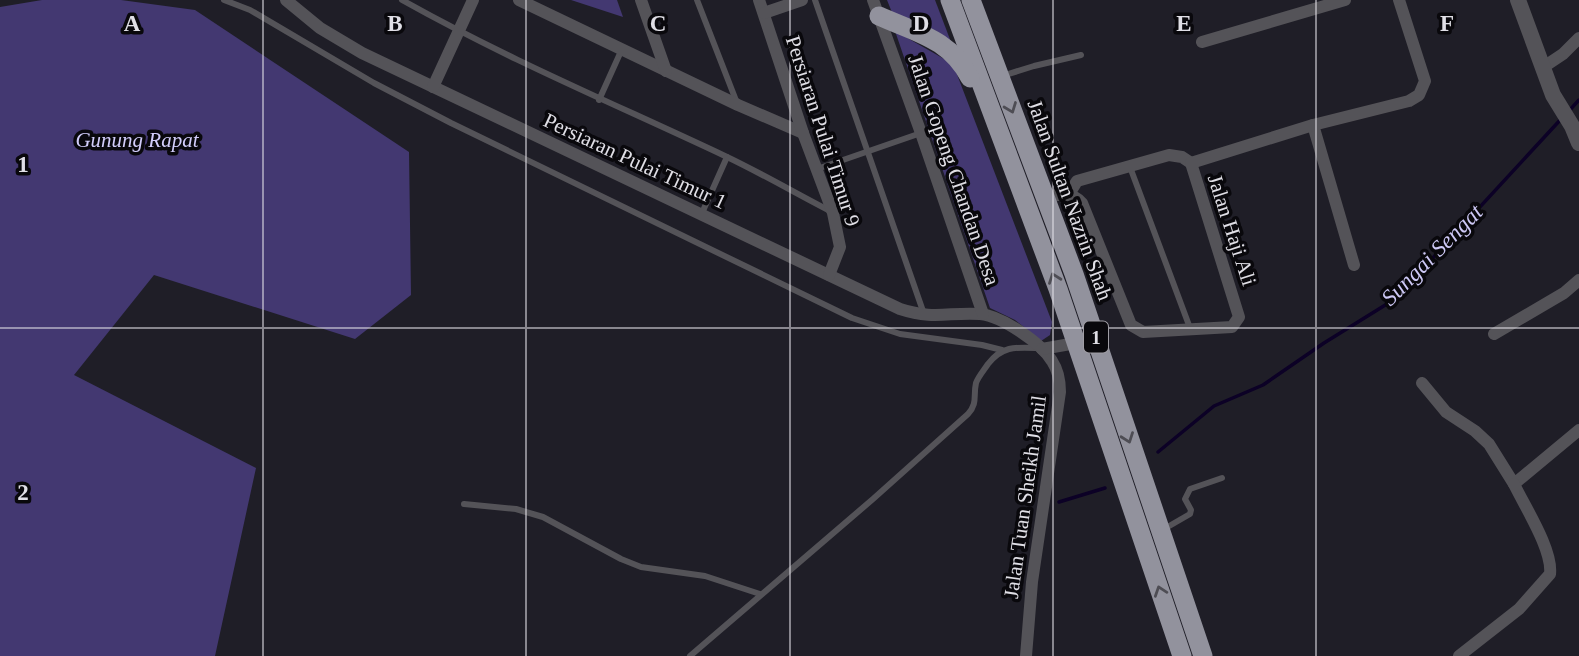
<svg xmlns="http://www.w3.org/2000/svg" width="1579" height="656" font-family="'Times New Roman',serif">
	<rect width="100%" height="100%" fill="#1f1e27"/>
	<g fill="#433871">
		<polygon points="42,0 121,0 195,10 409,152 411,295 355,339 154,275 74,375 256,468 215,656 0,656 0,7"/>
		<polygon points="571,0 617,0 623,17"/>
		<polygon points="887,0 935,0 951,42 893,15"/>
		<polygon points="895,31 953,64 1052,322 1050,335 1041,341 1015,320 990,308"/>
	</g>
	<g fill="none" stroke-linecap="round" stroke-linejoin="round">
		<g stroke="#0c0126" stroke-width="3.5">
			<polyline points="1568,112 1579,100"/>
			<polyline points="1158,452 1214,406 1263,385 1324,343 1395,299 1562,118"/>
			<polyline points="1059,502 1105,488"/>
		</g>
		<g stroke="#545358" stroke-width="6">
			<polyline points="224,0 250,10 374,83 451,123 852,318 900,334 982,345 1002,350"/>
			<path d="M402,0C507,59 617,105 725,156C761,173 795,193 830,211"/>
			<polyline points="697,0 737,103"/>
			<polyline points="815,0 924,314"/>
			<polyline points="1002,76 1034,66 1081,55"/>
			<polyline points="599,100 622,49"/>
			<polyline points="1130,167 1190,328"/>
			<polyline points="817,169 921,133"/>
			<polyline points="702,213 727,157"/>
			<polyline points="464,504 516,509 543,517 621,559 641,567 705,576 760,594"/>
			<polyline points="1164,529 1190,514 1191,510 1185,499 1190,489 1222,478"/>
			<path d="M690,656L873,499L968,414C978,403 973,396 976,383C978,377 984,370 988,364C1002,346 1015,347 1037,348"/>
		</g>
		<g stroke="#545358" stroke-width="12">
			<path d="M286,0L320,28L362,53L900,309C934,320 948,312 980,314C1002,316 1041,343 1052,361C1058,370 1060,380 1060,392L1032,582L1026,656"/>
			<polyline points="519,0 738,105 803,133"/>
			<polyline points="641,0 666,71"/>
			<polyline points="759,0 803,133 833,213 840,247 829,275"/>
			<polyline points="873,0 921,133 983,314"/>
			<polyline points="764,13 802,0"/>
			<polyline points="1202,42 1345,0"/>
			<polyline points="1542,68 1563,54 1579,38"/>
			<polyline points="433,87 473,0"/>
			<polyline points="1313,125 1354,265"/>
			<polyline points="1069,194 1077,181 1169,155 1182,157 1191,163"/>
			<path d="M1045,197C1059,195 1072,191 1082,203L1131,325L1143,332L1232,327L1239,317L1191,163L1313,125L1409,101L1419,95L1425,81L1399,0"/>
			<polyline points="1494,334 1564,293 1579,280"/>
			<polyline points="1042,349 1076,343"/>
			<polyline points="1422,383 1446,412 1475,431 1489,444 1514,484 1579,430"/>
			<path d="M1459,656L1519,609L1550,574C1553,550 1525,507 1514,484"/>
		</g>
		<polyline stroke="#545358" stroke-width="16" points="1518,0 1553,95 1572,126 1579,143"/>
		<g stroke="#92929d" stroke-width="19">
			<polyline points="950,0 1058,289 1182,656"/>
			<polyline points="971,0 1074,274 1203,656"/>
			<path d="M879,16C917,33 950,39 970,78"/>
		</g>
	</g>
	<defs><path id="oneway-chevron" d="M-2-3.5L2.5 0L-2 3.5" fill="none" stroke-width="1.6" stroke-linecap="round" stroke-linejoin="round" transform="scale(1.75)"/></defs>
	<g stroke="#4e4d54">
		<use href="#oneway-chevron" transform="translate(1011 108) rotate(69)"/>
		<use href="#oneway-chevron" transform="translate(1054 278) rotate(-110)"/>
		<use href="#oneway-chevron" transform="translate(1128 438) rotate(70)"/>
		<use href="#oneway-chevron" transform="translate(1160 591) rotate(-109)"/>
	</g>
	<path fill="none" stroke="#e0dfe6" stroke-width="2" stroke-opacity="0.55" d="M263,0V656M526,0V656M790,0V656M1053,0V656M1316,0V656M0,328H1579"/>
	<g text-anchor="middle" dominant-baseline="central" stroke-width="7" stroke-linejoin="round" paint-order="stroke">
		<rect fill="#09080c" stroke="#a09ea5" stroke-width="2" x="1084" y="321.5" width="24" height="31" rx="5"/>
		<g font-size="19" font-weight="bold" fill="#e0dfe6">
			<text x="1096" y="337">1</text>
		</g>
		<g font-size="21" fill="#e0dfe6" stroke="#09080c">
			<text transform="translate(823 131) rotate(72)">Persiaran Pulai Timur 9</text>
			<text transform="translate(635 161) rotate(25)">Persiaran Pulai Timur 1</text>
			<text transform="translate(954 170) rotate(71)">Jalan Gopeng Chandan Desa</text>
			<text transform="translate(1070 200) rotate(70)">Jalan Sultan Nazrin Shah</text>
			<text transform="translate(1232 230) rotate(72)">Jalan Haji Ali</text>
			<text transform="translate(1025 497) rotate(-82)">Jalan Tuan Sheikh Jamil</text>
		</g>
		<g font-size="21" font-style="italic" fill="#d2cdfa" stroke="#09080c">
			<text x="137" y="140">Gunung Rapat</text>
		</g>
		<g font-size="23" font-style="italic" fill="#cdc8f5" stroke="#09080c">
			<text transform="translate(1432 255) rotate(-45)">Sungai Sengat</text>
		</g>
	</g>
	<g font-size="23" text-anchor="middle" font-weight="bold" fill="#e0dfe6" stroke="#09080c" stroke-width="7" stroke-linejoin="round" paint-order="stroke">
		<text x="132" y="31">A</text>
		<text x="395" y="31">B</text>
		<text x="658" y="31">C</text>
		<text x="921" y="31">D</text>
		<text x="1184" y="31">E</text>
		<text x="1447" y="31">F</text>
		<text x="23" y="172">1</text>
		<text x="23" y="500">2</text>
	</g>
</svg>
